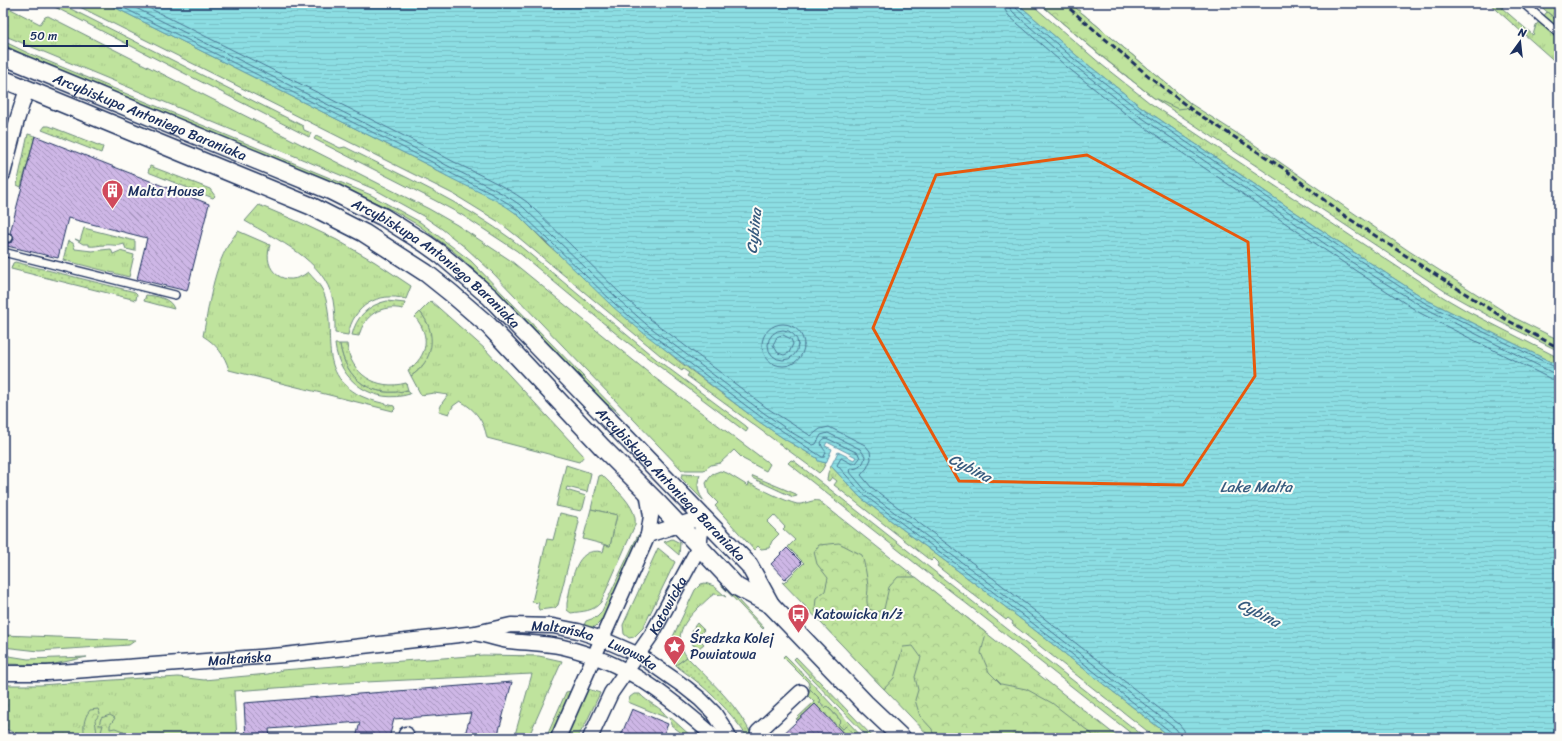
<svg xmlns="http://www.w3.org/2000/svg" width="1562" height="741" font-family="Sriracha,sans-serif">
	<defs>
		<pattern id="grass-tufts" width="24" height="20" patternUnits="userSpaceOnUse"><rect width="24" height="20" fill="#bfe39d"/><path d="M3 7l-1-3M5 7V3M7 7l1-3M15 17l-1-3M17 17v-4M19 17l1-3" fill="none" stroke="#a4c38a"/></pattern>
		<pattern id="forest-crowns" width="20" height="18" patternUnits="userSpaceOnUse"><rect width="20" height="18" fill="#bfe39d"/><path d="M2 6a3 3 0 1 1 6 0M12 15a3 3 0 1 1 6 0" fill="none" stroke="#a4c38a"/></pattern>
		<pattern id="garden-dots" width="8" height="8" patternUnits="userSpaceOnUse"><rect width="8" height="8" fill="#bfe39d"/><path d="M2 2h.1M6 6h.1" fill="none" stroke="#a4c38a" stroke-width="1.8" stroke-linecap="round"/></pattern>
		<pattern id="water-rules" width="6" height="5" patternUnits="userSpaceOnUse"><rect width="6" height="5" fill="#8cdee3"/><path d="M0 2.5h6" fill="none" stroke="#78bfc5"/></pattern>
		<pattern id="building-back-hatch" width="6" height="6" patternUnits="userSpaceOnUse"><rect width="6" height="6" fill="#ceb7e6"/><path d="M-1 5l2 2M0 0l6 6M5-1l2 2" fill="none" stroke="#a695be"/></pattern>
	</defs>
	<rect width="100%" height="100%" fill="#fdfcf7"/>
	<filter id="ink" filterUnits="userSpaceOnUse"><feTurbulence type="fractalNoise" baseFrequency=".025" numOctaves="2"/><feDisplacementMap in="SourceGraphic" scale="8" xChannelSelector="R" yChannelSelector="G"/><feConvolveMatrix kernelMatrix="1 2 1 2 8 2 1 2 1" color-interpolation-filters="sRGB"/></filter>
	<g filter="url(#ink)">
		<g fill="url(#grass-tufts)" stroke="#6d897e">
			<polygon points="47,3 59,3 303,126 304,130 311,133 309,137"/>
			<polygon points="72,3 106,3 430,166 439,172 501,202 517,214 548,245 676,359 758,421 786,440 817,458 819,461 826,463 822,470 819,473 690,378 687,376 689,373 683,369 682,371 660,355 518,237 499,222 455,195"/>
			<polygon points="1017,3 1030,3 1102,65 1150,103 1443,297 1469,312 1559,358 1559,366 1427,300 1355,253 1140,106 1077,56"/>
			<polygon points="1039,3 1070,3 1191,104 1252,143 1409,251 1513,317 1559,340 1559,351 1498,321 1446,292 1154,98 1107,61"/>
			<polygon points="1489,3 1498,4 1504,3 1502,8 1533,35 1536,25 1547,12 1559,22 1559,65"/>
			<polygon points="3,5 40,24 45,17 48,16 429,209 457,225 510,260 655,378 770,464 766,471 743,459 734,450 720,463 711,465 704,470 682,470 492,272 466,248 442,229 423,216 374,189 3,35"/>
			<polygon points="3,41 28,53 371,195 420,222 471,261 620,414 599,398 484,279 452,250 418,225 394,211 337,185 23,56 24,55 3,44"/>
			<path d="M316,136L340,148L345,147C403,176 462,202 514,241L656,359L746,426L748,429L746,432L619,336L517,251L462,215L434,200L314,139Z"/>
			<path d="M259,205L299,222L337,240L375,262L411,286L406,299C378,291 353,306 348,335L335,333C335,322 335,311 333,300C324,259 277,240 245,221Z"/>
			<path d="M84,228L135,241V251L126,249L124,244C116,247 113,244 105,245C99,245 94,247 89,246V244H83L75,239L80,241Z"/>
			<path d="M238,231L270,245C261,271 286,290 308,272C313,278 319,283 323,291C339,329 313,371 361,396C371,401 383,403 394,406L395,409L393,411L229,370C225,355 216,344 203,336C210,301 214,259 238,231Z"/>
			<polygon points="68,241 73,243 75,249 92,251 111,249 113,254 120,251 134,255 129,277 63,260"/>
			<path d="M431,301L485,349L584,456L579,462L487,438C484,421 475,409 460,401L453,406L449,414L439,411L442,403L448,395L434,393L421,395L411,376C433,362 437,332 420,312Z"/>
			<path d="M335,344H340C345,380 373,399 408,390L410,394C374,405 339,382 335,344Z"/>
			<polygon points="791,460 794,461 1146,738 1137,738 788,463"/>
			<polygon points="566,465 591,473 587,492 567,487 566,490 586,496 583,508 581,511 556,506"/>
			<polygon points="831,466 861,498 985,591 1172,738 1156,738 1012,624 1013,622 1008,618 1006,620 937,566 939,563 934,558 931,561 834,485 837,481 832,477 829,481 827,480 828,473"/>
			<path d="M720,471L727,473L748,486L749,483C762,489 784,501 797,504C805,505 812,499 819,501L1119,738H931L782,582L784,583L804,563L788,547L795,540L783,529L785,527L774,515L767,522L779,534L772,541L769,548L761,549L758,546L754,550L715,506L718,503L709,494L706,483L712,474Z"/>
			<path d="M682,474L700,475C696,485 698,494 705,502L681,478Z"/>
			<path d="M602,475C614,488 638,506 635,525L601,602C593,612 583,611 571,613L567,610V603C572,583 574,545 603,552L605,545L610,546L617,515L591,509L599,476Z"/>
			<polygon points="560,513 577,517 579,522 558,605 555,608 539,610 538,607 539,603 532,602 547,539 553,540"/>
			<polygon points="638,535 642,535 603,619 595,627 583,627 586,621 597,617 601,613"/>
			<polygon points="672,539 680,543 679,555 664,542"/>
			<polygon points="658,548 675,562 643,628 634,637 629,638 624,634 623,625"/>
			<path d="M705,583L714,586L726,597L722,595L714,594C708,598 704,603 699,607C684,622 672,636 687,657L676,665L669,654V645L695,590L701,584Z"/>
			<polygon points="723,584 764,628 763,629 722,586"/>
			<polygon points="3,635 136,640 129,645 39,651 3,647"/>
			<polygon points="3,655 28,659 87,657 50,665 3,664"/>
			<polygon points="483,655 539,656 562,661 528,738 514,738 532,674 345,683 234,691 237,738 27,738 3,728 3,685 40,685 157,677 163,678 178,677 204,680 268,674 282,670"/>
			<polygon points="785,655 791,661 863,738 857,738 846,727 843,729 837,724 841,721 827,706 825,708 810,689 808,682 783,657"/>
			<polygon points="796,657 874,738 869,738 812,679 794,659"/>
			<polygon points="588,689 600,693 586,723 577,738 565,738"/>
			<polygon points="571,691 551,738 546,738 566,692"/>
			<path d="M634,694H640C647,703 663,707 667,718L628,702L630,697Z"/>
			<polygon points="670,717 693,738 688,738 671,725"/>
		</g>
		<g fill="url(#forest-crowns)" stroke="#6d897e">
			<polygon points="1039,3 1070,3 1191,104 1186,108 1178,109 1154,98 1105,59"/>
			<polygon points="1537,3 1559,3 1559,22"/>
			<path d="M839,543L862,555C865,566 867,576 868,587C868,596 865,601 869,609L877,612L884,609L889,587L898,577H916L986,633L981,653L989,672L1001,684L1026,689L1052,703L1092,734L1094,738H934L932,729L920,716L915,700L918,690L915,677L921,657L913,646L903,647L894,678L884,689L820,622L815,609L816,598L825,591L828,578L817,564L814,552L819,545Z"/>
			<path d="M98,709L100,714L95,720L97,733L101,732L103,725H99L101,718L110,715L115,718L110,725V729L115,728L123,731V734L119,735L118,738H85C83,728 83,719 90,710Z"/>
		</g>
		<g fill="url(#garden-dots)" stroke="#6d897e">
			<polygon points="45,126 49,126 103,147 101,153 42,130"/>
			<polygon points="28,134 35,136 21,187 17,185"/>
			<polygon points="150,166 210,189 215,196 213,198 148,172"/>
			<polygon points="15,262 135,292 137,294 136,300 11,269 13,263"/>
			<path d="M146,295C156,296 171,298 174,309L144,301Z"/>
			<path d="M387,301L405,303L403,309C381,304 364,315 359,336L352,335C356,317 368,305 387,301Z"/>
			<path d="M420,312C438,333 434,361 411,376L408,370C428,356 431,336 415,317Z"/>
			<path d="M340,344H347C350,374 377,391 406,383L408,390C373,399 345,380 340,344Z"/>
			<polygon points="753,476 796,494 797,496 793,497 752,478"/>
			<path d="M697,623L704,630L697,637L704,644L699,648L693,645C690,637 691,630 697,623Z"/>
			<path d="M687,657C711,682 739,706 753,738H748C729,709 706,687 679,668L676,665Z"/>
			<polygon points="810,689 821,700 819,703 825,708 827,706 841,721 838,724 843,729 846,726 857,738 848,738 815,704 798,720 796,719 814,702 807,695"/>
		</g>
		<polygon fill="#bfe39d" stroke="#6d897e" points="591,509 617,515 610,546 583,539"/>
		<path fill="url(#water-rules)" stroke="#5f98ae" d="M106,3H1017L1077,56L1140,106L1355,253L1427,300L1559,366V738H1172L985,591L861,498L831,466L838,452L854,460L856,457L827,442L825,446L832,449L826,463L818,461L817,458L786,440L758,421L641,331L613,307L517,214C489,193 458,185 430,166Z"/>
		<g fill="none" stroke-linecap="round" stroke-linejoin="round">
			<g stroke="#487593" stroke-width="1">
				<path d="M114,3L432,162C460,181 492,190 519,211L615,304L643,328L761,417L822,457H824L826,452C823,448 817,442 826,438L858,453L860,458L856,463L852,464L841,458L837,465L864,495L988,588L1172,733L1174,738"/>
				<path d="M126,3L434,158C463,176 495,186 523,207L619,300L646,324L764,413L791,432L813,445L816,444L821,435L828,433L860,449L865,456C864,465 859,469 850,469L849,471L867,492L991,584L1176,729L1179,733V738"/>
				<path d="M139,3L436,152C466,170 499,181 527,202L623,296L650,319L767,408L811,436L820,429L829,427L865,445L870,451L871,459L867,468L861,475L871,487L994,579L1179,724L1184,730L1185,738"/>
				<polyline points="1003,3 1005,10 1009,16 1067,67 1131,118 1347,265 1420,313 1551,379 1559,380"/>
				<polyline points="1009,3 1010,8 1013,12 1071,63 1135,113 1350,261 1423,307 1553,373 1559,374"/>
				<polyline points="1015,3 1016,8 1074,59 1138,109 1353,256 1425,303 1559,369"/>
				<circle cx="783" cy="345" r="21"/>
				<circle cx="783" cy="345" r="15"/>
				<polygon points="783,335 791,339 793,344 789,353 784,355 778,353 773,345 777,337"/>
			</g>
		</g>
		<g fill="url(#building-back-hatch)" stroke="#1b2f5e">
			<polygon points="35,136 209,204 187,291 137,279 147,238 68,218 58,258 7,246 8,243 12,242 14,239 13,235 10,233"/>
			<polygon points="787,548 802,563 785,579 771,564"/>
			<polygon points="512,682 497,738 464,738 471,713 394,719 389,738 356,738 360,722 269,729 270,738 246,738 244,703"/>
			<polygon points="815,704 848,738 779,738 795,723"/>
			<polygon points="632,709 668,724 662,738 620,738"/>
		</g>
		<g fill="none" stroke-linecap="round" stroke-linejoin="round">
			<defs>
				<g id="service">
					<polyline points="1523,3 1559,34"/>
					<polyline points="3,236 9,238"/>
					<polyline points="3,252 175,295"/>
				</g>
				<g id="minor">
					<polyline points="3,174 17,120 27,89"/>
					<path d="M478,634C488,636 498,639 508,641C526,643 545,643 563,647C627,662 668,696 716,738"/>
					<path id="s1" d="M3,673H47L284,655L476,633L511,625L553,626L578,631L602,639L639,655L685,687L700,699L714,713L726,731L729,738"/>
					<polyline points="405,738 406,734"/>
					<polyline points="558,738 648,535 651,516 647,492"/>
					<path id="s2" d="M590,738L611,693L652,634L699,547L703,517L648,535"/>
					<polyline points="761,738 758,732 801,692"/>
				</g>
				<g id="tertiary">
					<path id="s3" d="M3,56L331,191L383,217L426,244L440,254L490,297L749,565L771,605"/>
					<polyline points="3,79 311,206 364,233 426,273 451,293 489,326 602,447 659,504 737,587 771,605 865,703 902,738"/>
				</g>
			</defs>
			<use href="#service" stroke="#1b2f5e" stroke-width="10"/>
			<use href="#minor" stroke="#1b2f5e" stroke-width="17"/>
			<use href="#tertiary" stroke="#1b2f5e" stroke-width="20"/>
			<use href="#service" stroke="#fdfcf7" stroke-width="7"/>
			<use href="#minor" stroke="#fdfcf7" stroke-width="14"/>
			<use href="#tertiary" stroke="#fdfcf7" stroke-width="17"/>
			<polyline stroke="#1b2f5e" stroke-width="3" stroke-dasharray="6 3" stroke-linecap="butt" points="1063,3 1145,73 1192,110 1283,168 1342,214 1411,259 1507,320 1559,348"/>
		</g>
	</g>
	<path fill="none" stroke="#e8590c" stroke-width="3" stroke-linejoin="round" d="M1087,155L1248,242L1255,376L1183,485L959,481L873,328L936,175Z"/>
	<defs>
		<symbol id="building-pin" viewBox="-11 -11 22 30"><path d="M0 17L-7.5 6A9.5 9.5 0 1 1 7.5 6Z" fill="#d1495b" stroke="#fdfcf7"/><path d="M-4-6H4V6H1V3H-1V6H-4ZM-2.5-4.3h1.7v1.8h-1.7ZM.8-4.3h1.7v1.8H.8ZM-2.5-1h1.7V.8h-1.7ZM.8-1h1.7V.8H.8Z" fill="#fff"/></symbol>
		<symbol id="bus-pin" viewBox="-11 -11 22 30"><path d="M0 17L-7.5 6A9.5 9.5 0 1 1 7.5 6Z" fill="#d1495b" stroke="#fdfcf7"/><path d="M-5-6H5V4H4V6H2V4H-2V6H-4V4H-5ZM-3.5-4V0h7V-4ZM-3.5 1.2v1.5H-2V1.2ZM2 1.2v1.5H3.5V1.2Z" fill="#fff"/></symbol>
		<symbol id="sight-pin" viewBox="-11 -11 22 30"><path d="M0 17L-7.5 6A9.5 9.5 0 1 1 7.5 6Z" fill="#d1495b" stroke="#fdfcf7"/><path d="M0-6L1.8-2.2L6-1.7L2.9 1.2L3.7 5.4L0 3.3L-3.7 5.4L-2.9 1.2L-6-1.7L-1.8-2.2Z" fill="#fff"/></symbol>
	</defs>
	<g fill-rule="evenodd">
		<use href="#building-pin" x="100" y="178" width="25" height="34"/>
		<use href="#bus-pin" x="786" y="602" width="25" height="34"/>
		<use href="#sight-pin" x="662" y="634" width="25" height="34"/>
	</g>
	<g text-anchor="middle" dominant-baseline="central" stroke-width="4" stroke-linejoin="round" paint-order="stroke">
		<g font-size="14" fill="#1b2f5e" stroke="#fdfcf7">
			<text stroke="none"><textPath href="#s3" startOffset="159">Arcybiskupa Antoniego Baraniaka</textPath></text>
			<text stroke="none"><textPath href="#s3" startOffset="483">Arcybiskupa Antoniego Baraniaka</textPath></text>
			<text stroke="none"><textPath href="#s3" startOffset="807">Arcybiskupa Antoniego Baraniaka</textPath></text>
			<text stroke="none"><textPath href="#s2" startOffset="154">Katowicka</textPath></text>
			<text stroke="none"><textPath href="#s1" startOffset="563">Maltańska</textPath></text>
			<text stroke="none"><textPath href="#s1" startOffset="638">Lwowska</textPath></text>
			<text stroke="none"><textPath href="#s1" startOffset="237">Maltańska</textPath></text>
		</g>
		<g font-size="14" fill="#1b2f5e" stroke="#fdfcf7" text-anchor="start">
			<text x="128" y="191">Malta House</text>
			<text x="814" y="614">Katowicka n/ż</text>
			<text x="690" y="638">Średzka Kolej<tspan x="690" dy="16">Powiatowa</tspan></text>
		</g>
		<g font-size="15" font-style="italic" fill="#375b7f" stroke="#fdfcf7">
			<text transform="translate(754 231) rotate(-84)">Cybina</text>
			<text transform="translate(970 468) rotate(27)">Cybina</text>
			<text x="1256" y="487">Lake Malta</text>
			<text transform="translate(1259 613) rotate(27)">Cybina</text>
		</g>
	</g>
	<rect width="1562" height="741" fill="none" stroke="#fdfcf7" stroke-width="16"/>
	<rect x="8" y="8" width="1546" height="725" fill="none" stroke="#1b2f5e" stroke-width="1.5" filter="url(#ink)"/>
	<g transform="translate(1520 42) rotate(15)" stroke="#fdfcf7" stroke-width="3" paint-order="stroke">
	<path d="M0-3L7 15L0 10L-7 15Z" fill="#1b2f5e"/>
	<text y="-6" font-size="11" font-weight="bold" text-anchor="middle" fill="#1b2f5e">N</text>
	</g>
	<path d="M24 40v6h103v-6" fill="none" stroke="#1b2f5e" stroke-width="2"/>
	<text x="30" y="40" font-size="12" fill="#1b2f5e" stroke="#fdfcf7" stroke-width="3" paint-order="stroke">50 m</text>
</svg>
